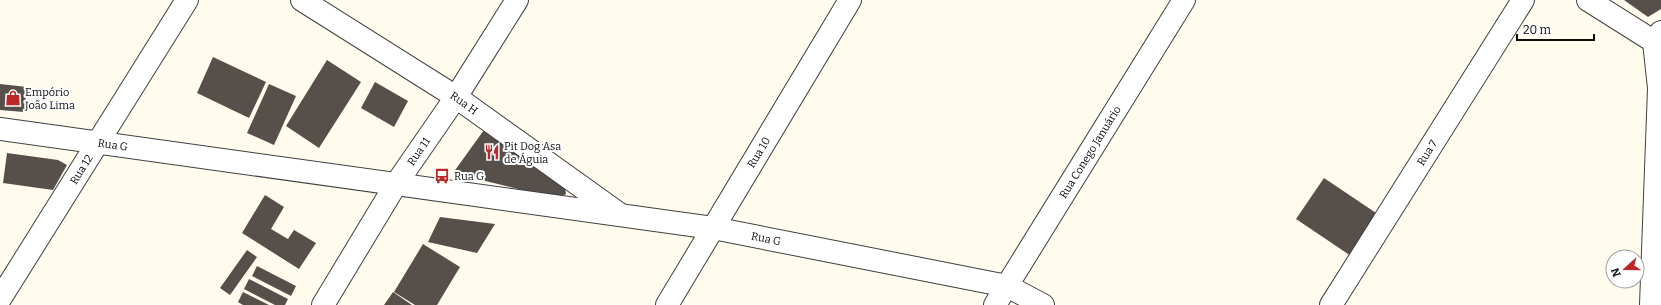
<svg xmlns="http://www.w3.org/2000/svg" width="1661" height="305" font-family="Bitter,serif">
	<rect width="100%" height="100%" fill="#fffced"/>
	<g fill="#564f4a">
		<polygon points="1624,0 1661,0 1661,9 1648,17"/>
		<polygon points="213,57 266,82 249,118 197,93"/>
		<polygon points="327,60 361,82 319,148 286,126"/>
		<polygon points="375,82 408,101 394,127 361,108"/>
		<polygon points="0,84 27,87 24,112 0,110"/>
		<polygon points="269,84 296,96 274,145 247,133"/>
		<polygon points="484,130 561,182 565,187 566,194 559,197 550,197 453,173"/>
		<polygon points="7,153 58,160 67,165 53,190 3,183"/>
		<polygon points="1324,178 1379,215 1351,256 1296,219"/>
		<polygon points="265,195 284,207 271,229 288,239 294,230 316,243 299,269 242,233"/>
		<polygon points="440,217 495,224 477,253 428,242"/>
		<polygon points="423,244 460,267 437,305 415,305 394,292"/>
		<polygon points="247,250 257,257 230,295 220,288"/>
		<polygon points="257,266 296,286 291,296 252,276"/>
		<polygon points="249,279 288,299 285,305 275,305 244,289"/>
		<polygon points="243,292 269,305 243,305 238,302"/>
		<polygon points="393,292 412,305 384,305"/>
	</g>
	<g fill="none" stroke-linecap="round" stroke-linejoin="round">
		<defs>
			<g id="minor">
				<path id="s1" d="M302,0L456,97L618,213"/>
				<polyline points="1588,0 1661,46"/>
				<path id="s2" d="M0,129L713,228L1007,286L1043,305"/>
				<path id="s3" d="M0,299L187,0"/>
				<path id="s4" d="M323,305L396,184L456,97L517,0"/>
				<path id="s5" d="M667,305L850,0"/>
				<path id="s6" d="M995,305L1184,0"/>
				<path id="s7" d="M1331,305L1523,0"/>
				<polyline points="1651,305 1659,88 1654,42 1661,32"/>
			</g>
		</defs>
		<use href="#minor" stroke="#404040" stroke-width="24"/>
		<use href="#minor" stroke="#fff" stroke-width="22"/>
	</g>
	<defs>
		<symbol id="shop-bare" viewBox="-9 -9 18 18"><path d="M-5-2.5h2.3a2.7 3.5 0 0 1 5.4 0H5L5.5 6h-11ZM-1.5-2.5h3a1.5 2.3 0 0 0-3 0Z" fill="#bc2727" stroke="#fff" stroke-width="2.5" paint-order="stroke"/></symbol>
		<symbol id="restaurant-bare" viewBox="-9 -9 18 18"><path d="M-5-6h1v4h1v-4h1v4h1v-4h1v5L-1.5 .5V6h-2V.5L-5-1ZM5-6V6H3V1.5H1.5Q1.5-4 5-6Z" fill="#bc2727" stroke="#fff" stroke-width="2.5" paint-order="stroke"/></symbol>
		<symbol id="bus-bare" viewBox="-9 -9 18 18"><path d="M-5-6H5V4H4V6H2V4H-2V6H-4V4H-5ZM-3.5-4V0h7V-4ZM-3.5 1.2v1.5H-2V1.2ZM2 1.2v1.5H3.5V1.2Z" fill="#bc2727" stroke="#fff" stroke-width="2.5" paint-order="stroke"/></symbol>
	</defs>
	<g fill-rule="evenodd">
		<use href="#shop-bare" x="2" y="87" width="22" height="22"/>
		<use href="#restaurant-bare" x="481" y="141" width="22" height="22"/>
		<use href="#bus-bare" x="431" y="165" width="22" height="22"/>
	</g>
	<g text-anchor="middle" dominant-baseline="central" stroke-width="4" stroke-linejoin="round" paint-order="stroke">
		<g font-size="11" fill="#0d0d0d" stroke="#fff" text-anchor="start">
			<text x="25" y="92">Empório<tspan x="25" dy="13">João Lima</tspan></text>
			<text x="504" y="146">Pit Dog Asa<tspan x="504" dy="13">de Águia</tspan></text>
			<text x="454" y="176">Rua G</text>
		</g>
		<g font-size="11" fill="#0d0d0d" stroke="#fff">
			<text stroke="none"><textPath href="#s1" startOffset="192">Rua H</textPath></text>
			<text stroke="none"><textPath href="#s2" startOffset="114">Rua G</textPath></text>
			<text stroke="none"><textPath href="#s4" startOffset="181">Rua 11</textPath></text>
			<text stroke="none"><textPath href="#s7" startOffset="180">Rua 7</textPath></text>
			<text stroke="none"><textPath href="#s5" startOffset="178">Rua 10</textPath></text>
			<text stroke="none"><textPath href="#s6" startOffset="180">Rua Conego Januário</textPath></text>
			<text stroke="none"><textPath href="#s3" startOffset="153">Rua 12</textPath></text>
			<text stroke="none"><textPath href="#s2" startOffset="774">Rua G</textPath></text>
		</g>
	</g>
	<g transform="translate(1625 269) rotate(249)"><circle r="19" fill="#ffffff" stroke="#9e9e9e"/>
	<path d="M0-3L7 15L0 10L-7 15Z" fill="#bc2727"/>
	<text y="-6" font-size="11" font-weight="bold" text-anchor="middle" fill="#0d0d0d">N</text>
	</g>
	<path d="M1517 34v6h77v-6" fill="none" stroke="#0d0d0d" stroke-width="2"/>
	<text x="1523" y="34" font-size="12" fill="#0d0d0d" stroke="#ffffff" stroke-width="3" paint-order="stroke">20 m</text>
</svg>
